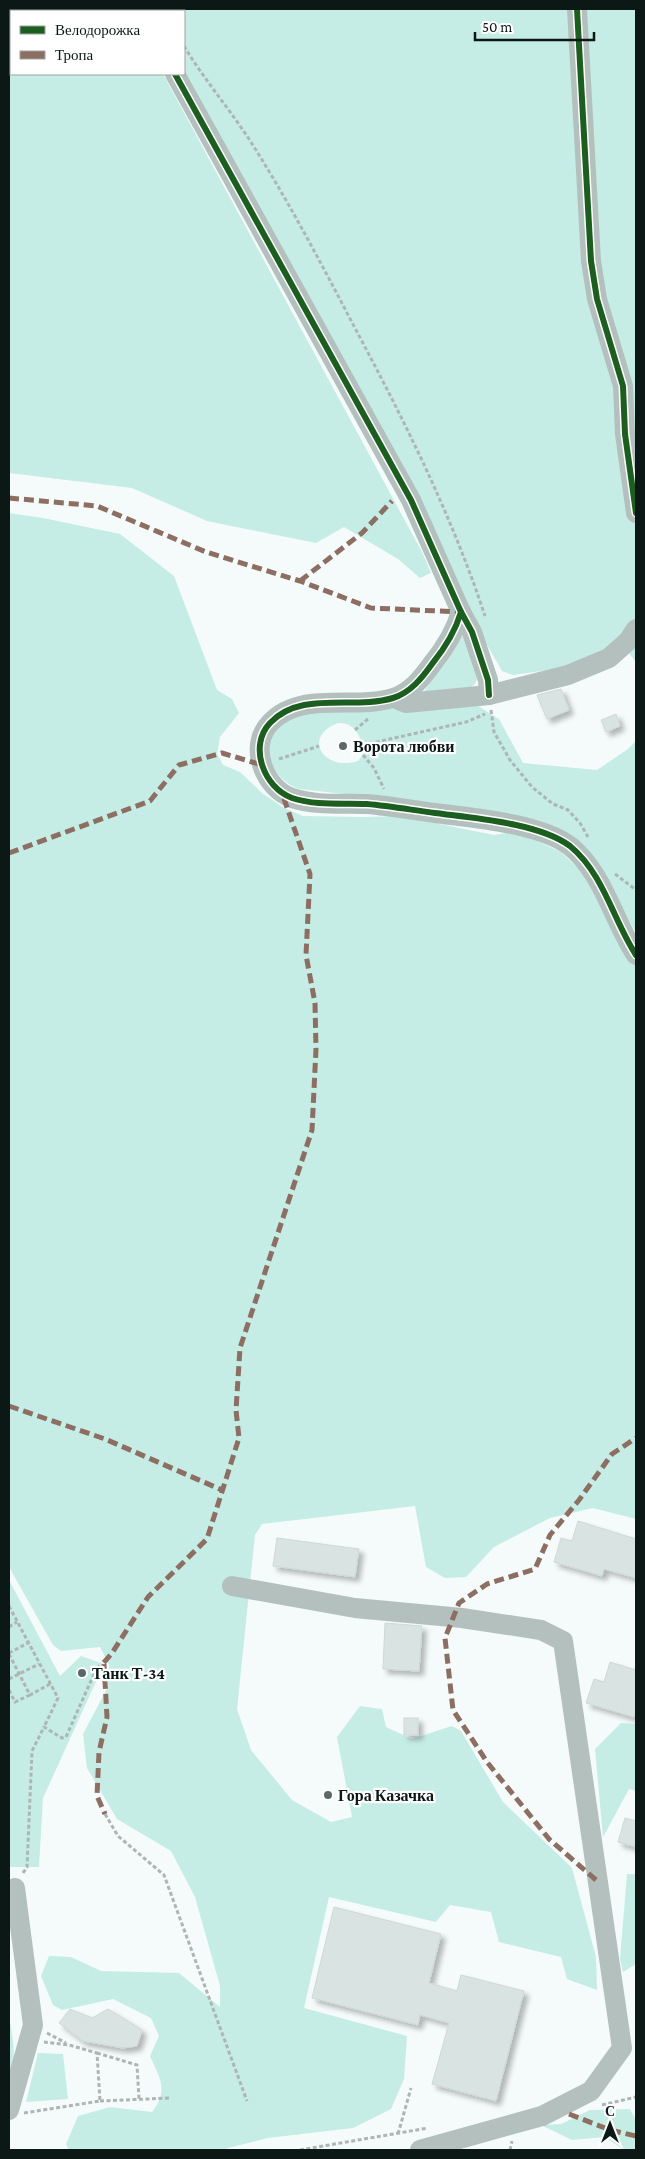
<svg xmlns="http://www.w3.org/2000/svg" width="645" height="2159" font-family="'Crimson Pro',serif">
	<defs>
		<filter id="shadow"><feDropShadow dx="4.5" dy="4.5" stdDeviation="2.5" flood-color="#0004"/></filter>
	</defs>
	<rect width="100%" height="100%" fill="#f4fbfa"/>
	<g fill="#c5ede5" fill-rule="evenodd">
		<polygon points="9,9 131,9 132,11 11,11 11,74 163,74 422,552 431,573 420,578 398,559 344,527 316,543 207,521 132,488 9,473"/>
		<polygon points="149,9 636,9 636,662 629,653 542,671 513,675 502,671 470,615 184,74 184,11 149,11"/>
		<path d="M9,513L43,518L120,534L174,576L217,690L232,699L239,713L220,737L217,754L223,765L240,772L262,793L284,808L303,816L364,817L400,816L494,835L507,833L529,837L561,852L581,871L636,967V1519L593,1508L550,1518L494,1547L466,1577L445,1578L426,1567L415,1506L262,1524L255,1535L237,1709L251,1750L292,1800L331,1822L352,1817L337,1737L360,1706L382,1709L386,1727L412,1739L452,1726L461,1731L503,1802L572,1868L596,1957L597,1990L567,1979L561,1957L499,1942L491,1912L450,1905L436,1922L329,1897L304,2008L407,2036L404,2079L391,2109L353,2128L268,2138L220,2150H69L66,2144L78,2116L110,2107L152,2112C169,2091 160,2078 150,2056L159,2036L151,2018L113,1999L62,2010L53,2005L41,1976L49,1956L71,1957L101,1971L179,1973L220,2007V1986L195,1897L171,1851L117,1819L87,1768L83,1734L108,1687L109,1665L100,1647L61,1651L53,1645L9,1567Z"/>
		<polygon points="462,636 466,639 477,679 475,684 469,689 423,693"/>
		<path d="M475,704L499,719L523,763L597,770L628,749L636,741V933L598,866L575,838L538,820L440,803H425L299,789C278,783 257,751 274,731C282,721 293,718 304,713ZM338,723C356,722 362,739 364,753L358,761C324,772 301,737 338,723Z"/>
		<polygon points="9,1580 60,1676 81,1656 104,1664 43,1798 39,1867 9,1867"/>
		<polygon points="621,1723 636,1724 636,1791 629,1789 603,1837 595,1749"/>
		<polygon points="627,1874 636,1874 636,1964 623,1972 620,1959"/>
		<path d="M9,2018C15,2044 16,2070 9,2096Z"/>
		<polygon points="38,2053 63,2054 68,2099 26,2102"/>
		<polygon points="630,2109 636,2120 636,2150 624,2150 605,2137 572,2140 541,2125 561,2124 590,2110"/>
	</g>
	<g fill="#d9e3e1" stroke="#ced8d6" filter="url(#shadow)">
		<polygon points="561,689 569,710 547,719 537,695"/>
		<polygon points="616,714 620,726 606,732 601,720"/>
		<polygon points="578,1521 636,1539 636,1578 604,1569 602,1576 554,1562 561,1538 572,1541"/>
		<polygon points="277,1538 359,1549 355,1577 273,1566"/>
		<polygon points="385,1623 422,1626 419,1671 383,1669"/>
		<polygon points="610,1662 636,1670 636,1711 634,1717 586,1703 594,1679 604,1682"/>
		<rect x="404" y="1718" width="14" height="17"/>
		<polygon points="625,1818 636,1821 636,1847 618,1842"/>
		<polygon points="334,1907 441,1934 429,1983 457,1991 461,1975 524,1991 496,2101 432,2084 449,2023 420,2015 418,2025 312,1998"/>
		<polygon points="70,2009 92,2018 108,2009 142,2030 137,2046 123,2048 83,2041 59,2023"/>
	</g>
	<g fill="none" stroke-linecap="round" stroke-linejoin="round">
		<g stroke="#adb6b4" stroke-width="3" stroke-dasharray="4 2.5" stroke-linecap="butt">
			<polyline points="164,9 165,11"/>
			<path d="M184,46C203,78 228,107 249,139C288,200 322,265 356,330C405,422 452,516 485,616"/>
			<polyline points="491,710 494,732 510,760 532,787 553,804 568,810 580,823 588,837"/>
			<polyline points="355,730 368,719"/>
			<polyline points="363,745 466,722 485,714"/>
			<polyline points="363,755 374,768 384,789"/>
			<polyline points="279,759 319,746"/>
			<polyline points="615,874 636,890"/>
			<polyline points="9,1606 58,1698 44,1727"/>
			<polyline points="9,1627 17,1622"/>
			<polyline points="9,1653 28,1643"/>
			<polyline points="9,1654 30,1695 50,1684"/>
			<polyline points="9,1679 39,1664"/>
			<polyline points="9,1690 15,1702 30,1695"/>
			<polyline points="105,1814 118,1836 164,1875 247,2101"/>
			<polyline points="23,1873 27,1867 32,1751 44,1727 62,1738 66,1737 94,1674"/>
			<polyline points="47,2033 66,2043"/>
			<polyline points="97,2053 137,2065 139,2099"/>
			<polyline points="100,2101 170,2098"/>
			<polyline points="602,2105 636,2097"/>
			<polyline points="24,2113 100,2101 97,2053 69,2045 44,2042"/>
			<polyline points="398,2134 411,2088"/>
			<polyline points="300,2150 428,2128"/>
			<polyline points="510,2150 512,2141"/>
		</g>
		<g stroke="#b3c0be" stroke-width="20">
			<polyline points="142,9 143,11"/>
			<polyline points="577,9 591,261 597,299 623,386 625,434 636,513"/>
			<polyline points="175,74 411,500 461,612 472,632 488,680 489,695"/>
			<path d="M461,612C455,632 445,648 432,664C422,678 410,693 393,698C353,710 301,690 270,723C248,746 264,788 292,798C316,806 342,803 367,804C390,806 412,810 435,813C473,818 539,823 570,846C604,874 613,920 636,955"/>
			<polyline points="394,698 406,703 489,695 568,675 609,658 628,641 636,629"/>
			<polyline points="232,1586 355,1608 462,1618 541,1630 563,1641 622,2048 591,2091 542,2116 420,2150"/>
			<polyline points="9,2110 33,2025 15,1888"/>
		</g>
		<g stroke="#8d6e63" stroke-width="5" stroke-dasharray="10 5" stroke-linecap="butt">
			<polyline points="9,498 97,506 206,552 300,581 371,608 461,612"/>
			<polyline points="300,581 362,533 392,501"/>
			<polyline points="9,853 150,801 179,765 222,753 262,765"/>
			<polyline points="9,1406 105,1439 222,1490"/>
			<polyline points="104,1664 107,1717 99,1752 97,1796 105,1814"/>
			<polyline points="94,1674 112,1653 148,1597 207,1539 239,1438 236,1410 240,1348 312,1130 316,1049 315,1003 306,955 310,874 282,793"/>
			<polyline points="596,1880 549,1839 487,1762 453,1710 445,1638 459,1603 487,1584 535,1569 550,1535 579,1500 612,1454 636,1438"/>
			<polyline points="569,2114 610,2130 636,2136"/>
		</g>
		<defs>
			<g id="cycleway">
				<polyline points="577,9 591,261 597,299 623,386 625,434 636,513"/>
				<polyline points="175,74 411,500 461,612 472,632 488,680 489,695"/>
				<path d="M461,612C455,632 445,648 432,664C422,678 410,693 393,698C353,710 301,690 270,723C248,746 264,788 292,798C316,806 342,803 367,804C390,806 412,810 435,813C473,818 539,823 570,846C604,874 613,920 636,955"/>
			</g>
		</defs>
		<use href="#cycleway" stroke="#fff" stroke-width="9"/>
		<use href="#cycleway" stroke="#1b5e20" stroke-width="6"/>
	</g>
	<g fill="#5d6766" stroke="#fff" stroke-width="2">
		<circle cx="343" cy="746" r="5"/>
		<circle cx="82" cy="1673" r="5"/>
		<circle cx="328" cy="1795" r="5"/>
	</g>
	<g text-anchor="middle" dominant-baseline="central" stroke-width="4.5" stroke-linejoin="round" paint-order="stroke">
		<g font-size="16" font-weight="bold" fill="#0c1816" stroke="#fff" text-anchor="start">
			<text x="353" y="746">Ворота любви</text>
			<text x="92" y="1673">Танк Т-34</text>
			<text x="338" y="1795">Гора Казачка</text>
		</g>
	</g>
	<rect width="645" height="2159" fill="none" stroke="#0c1816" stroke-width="20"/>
	<rect x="10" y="10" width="175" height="65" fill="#ffffff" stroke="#9ea3a2"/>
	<rect x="20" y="26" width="25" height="8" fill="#1b5e20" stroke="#9ea3a2"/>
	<text x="55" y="35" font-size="15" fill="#0c1816">Велодорожка</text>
	<rect x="20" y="51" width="25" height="8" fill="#8d6e63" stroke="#9ea3a2"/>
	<text x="55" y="60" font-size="15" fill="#0c1816">Тропа</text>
	<g transform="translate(610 2124)" stroke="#ffffff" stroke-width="4" paint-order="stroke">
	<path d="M0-4L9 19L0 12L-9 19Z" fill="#0c1816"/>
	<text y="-8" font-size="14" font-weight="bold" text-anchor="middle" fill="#0c1816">С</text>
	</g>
	<path d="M475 32v8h119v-8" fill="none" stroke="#0c1816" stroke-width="2.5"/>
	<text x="482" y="32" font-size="15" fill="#0c1816" stroke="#ffffff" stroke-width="4" paint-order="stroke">50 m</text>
</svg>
